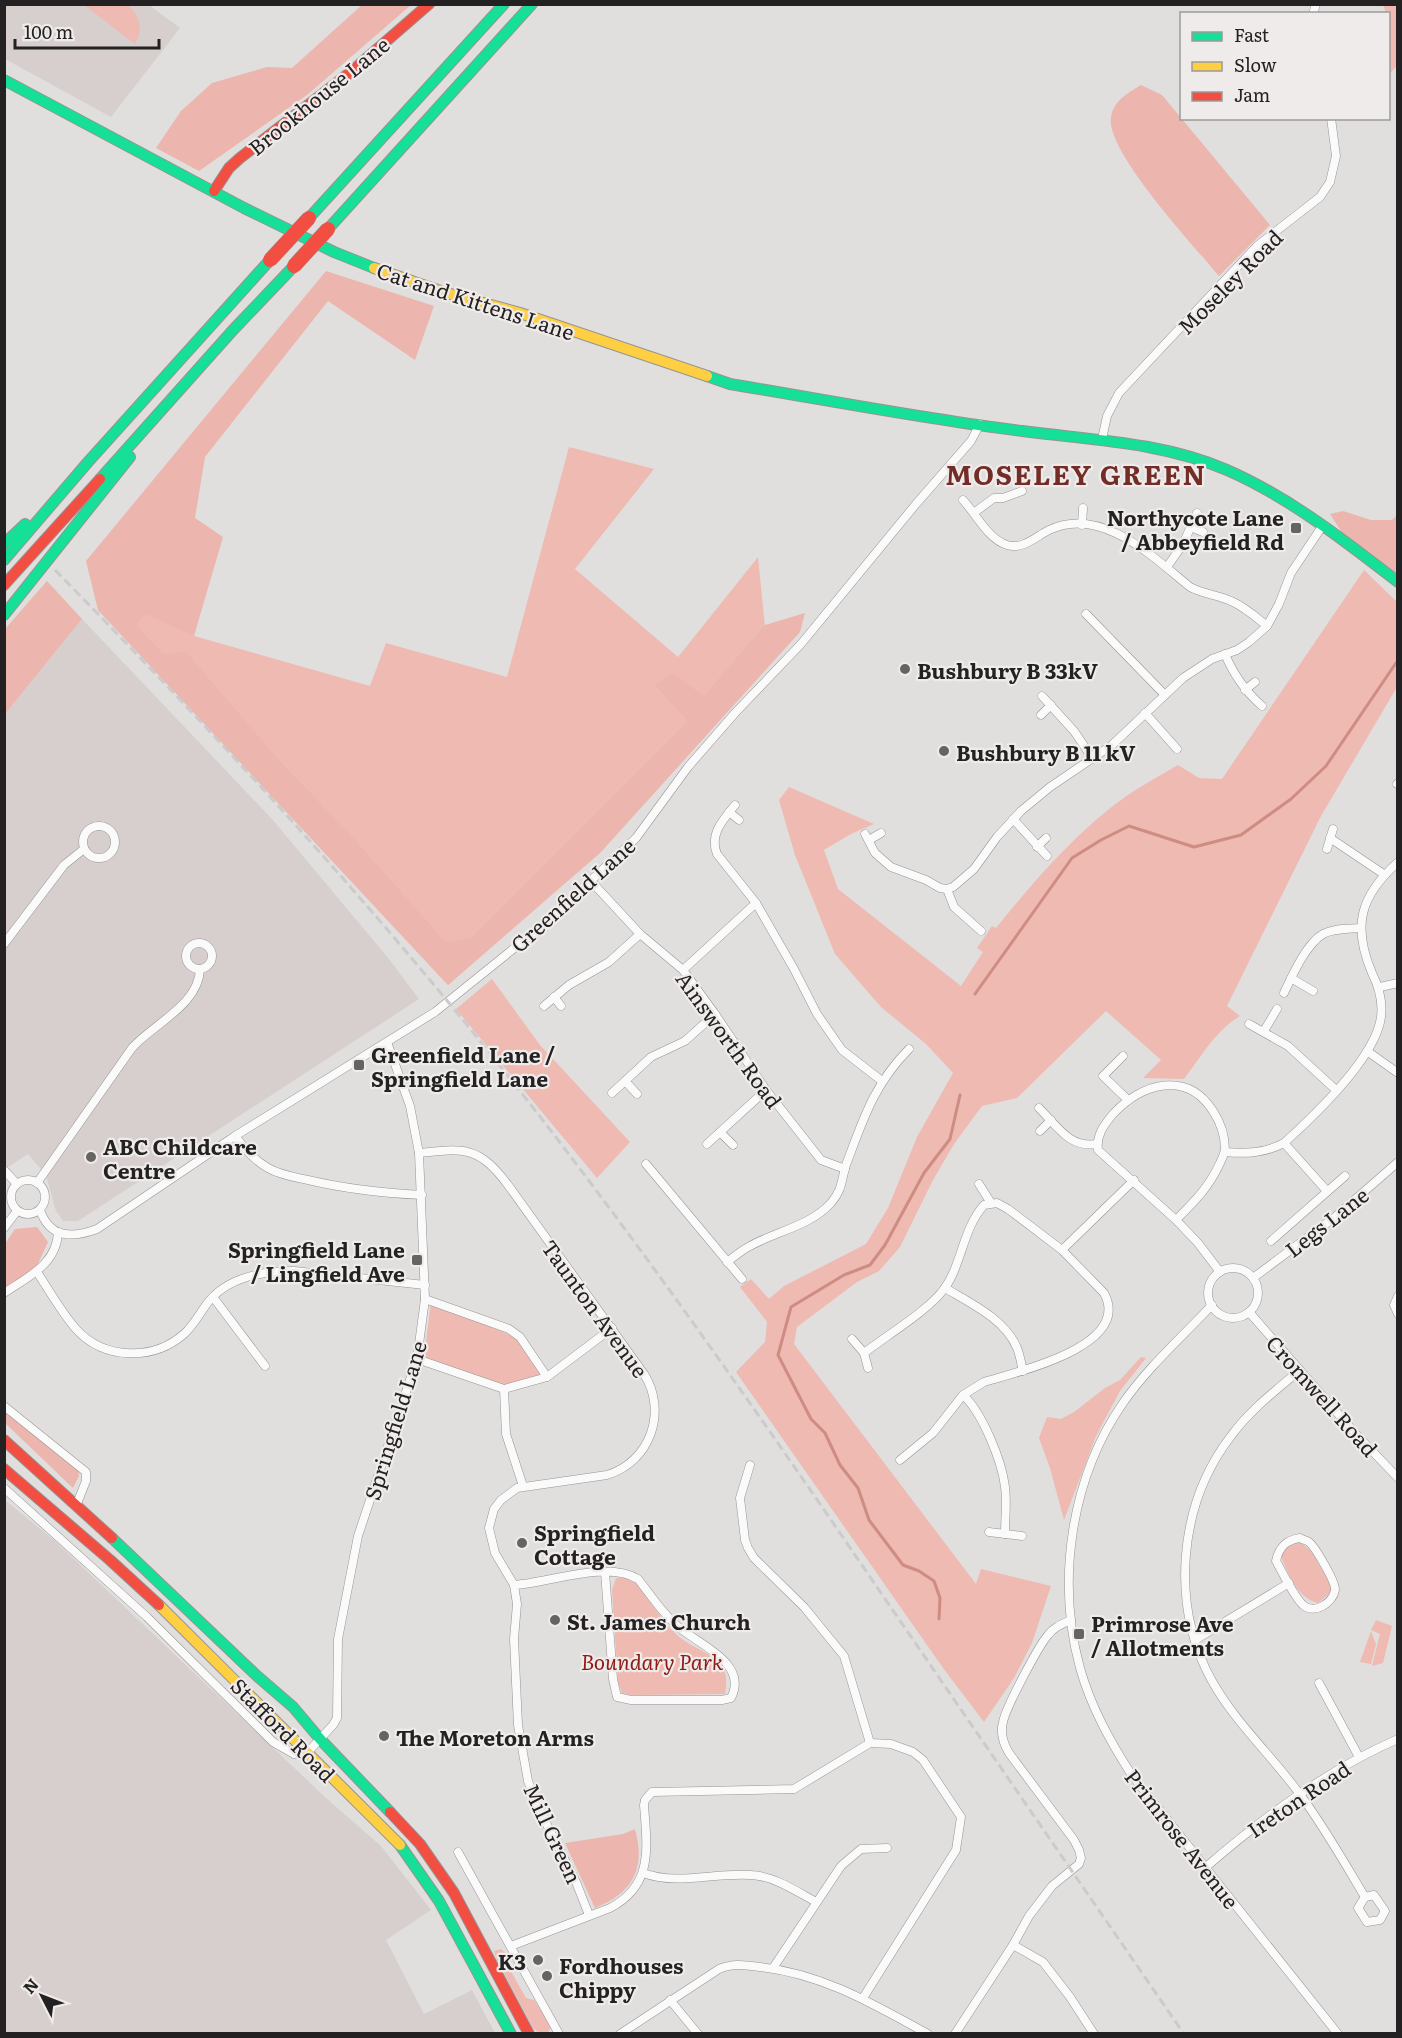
<svg xmlns="http://www.w3.org/2000/svg" width="1402" height="2038" font-family="Literata,serif">
	<rect width="100%" height="100%" fill="#e0dfde"/>
	<g fill="#d7cfce">
		<polygon points="5,5 149,5 180,28 111,117 5,59"/>
		<polygon points="82,619 272,819 389,959 419,999 78,1221 63,1221 56,1211 46,1175 28,1154 5,1169 5,714"/>
		<polygon points="5,1500 55,1541 326,1798 381,1846 431,1910 386,1940 424,2014 472,1990 495,2033 5,2033"/>
	</g>
	<g fill="#eebab2">
		<path d="M84,5H129C139,18 144,28 135,44Z"/>
		<polygon points="1383,5 1397,5 1397,66 1389,74 1388,14 1386,13"/>
		<polygon points="569,447 654,469 575,569 678,657 758,557 767,647 601,852 448,985 98,610 142,585 194,636 370,686 386,643 507,677"/>
		<path d="M1364,570L1397,602V687L1321,816L1227,1006L1240,1016C1216,1030 1201,1057 1184,1079L1143,1078L1161,1060L1106,1011L1017,1098L982,1106L954,1144L933,1180L900,1247L879,1271L857,1282L797,1327L794,1344L976,1584L981,1569L1051,1586L1032,1643L1014,1678L984,1722L943,1668L736,1372L765,1342L767,1322L740,1287L751,1279L769,1299L784,1286L866,1244L888,1208L917,1137L953,1073L926,1044L881,1007L835,954L795,855L779,800L789,787L874,824L851,834L824,850L838,889L961,986L983,952L977,948L992,926L996,928C1034,881 1083,824 1134,791C1148,782 1163,774 1178,765L1199,778L1222,779Z"/>
		<polygon points="492,979 540,1045 630,1142 597,1178 456,1009"/>
		<polygon points="431,1302 517,1338 542,1375 503,1386 424,1357"/>
		<polygon points="1141,1357 1146,1358 1120,1391 1096,1436 1064,1520 1050,1468 1039,1438 1047,1417 1061,1419 1074,1412 1105,1388 1120,1380"/>
		<path d="M1299,1541L1311,1551L1332,1587L1329,1594L1318,1603C1297,1598 1289,1574 1281,1557L1287,1545Z"/>
		<path d="M616,1578H626L636,1583C649,1600 661,1620 677,1635C699,1655 734,1654 725,1694L630,1695L622,1693L618,1681L612,1590Z"/>
		<polygon points="1376,1620 1392,1626 1383,1663 1372,1666 1380,1634 1371,1630"/>
		<polygon points="1371,1631 1376,1644 1371,1664 1360,1662"/>
		<polygon points="501,1949 511,1958 509,1968 526,1998 534,2000 551,2026 548,2033 539,2033 533,2028 497,1960 494,1951"/>
	</g>
	<g fill="#ecb5ad">
		<polygon points="363,4 411,5 307,95 199,171 156,148 181,111 212,83 267,67 292,68"/>
		<path d="M1141,85L1162,95L1270,225L1219,276C1196,248 1105,151 1111,117C1114,100 1128,93 1141,85Z"/>
		<polygon points="326,271 434,306 415,360 328,301 205,457 195,518 223,537 194,636 146,614 136,625 163,654 186,652 276,757 354,839 445,942 471,938 688,721 655,685 672,674 704,696 765,625 805,613 800,632 601,852 448,985 98,610 86,561"/>
		<polygon points="1343,511 1371,520 1392,520 1397,515 1397,575 1375,557 1346,539 1330,514"/>
		<polygon points="47,581 82,619 5,714 5,629"/>
		<polygon points="37,1227 48,1242 35,1270 5,1289 5,1244 15,1229"/>
		<polygon points="4,1408 78,1468 79,1476 73,1488 5,1423"/>
		<path d="M635,1829C646,1868 633,1893 595,1908L565,1843L623,1834Z"/>
	</g>
	<g fill="none" stroke-linecap="round" stroke-linejoin="round">
		<g stroke="#ce8c83" stroke-width="3">
			<polyline points="975,994 1072,858 1101,840 1129,826 1194,847 1241,835 1291,799 1326,766 1398,660"/>
			<polyline points="939,1619 940,1598 934,1581 919,1571 903,1565 869,1520 858,1488 840,1465 825,1433 811,1419 778,1355 791,1307 844,1275 870,1265 885,1245 924,1173 950,1139 960,1095"/>
		</g>
		<defs>
			<g id="street">
				<polyline points="1313,14 1316,4"/>
				<polyline points="1102,439 1107,416 1119,393 1257,246 1320,197 1330,182 1336,156 1331,118"/>
				<path d="M963,500C976,514 988,539 1007,545C1023,550 1035,537 1049,530C1101,505 1153,557 1190,587C1203,594 1218,595 1231,601C1245,607 1256,617 1267,626"/>
				<polyline points="975,512 994,498 1003,498 1022,491"/>
				<polyline points="1082,525 1083,508"/>
				<polyline points="1191,527 1203,532"/>
				<polyline points="1167,567 1183,544 1197,513"/>
				<polyline points="1086,614 1165,695"/>
				<path d="M1225,654C1234,676 1245,691 1262,706"/>
				<polyline points="1245,690 1255,682"/>
				<polyline points="1042,696 1074,731 1093,759"/>
				<polyline points="1145,713 1177,749"/>
				<polyline points="1041,715 1051,705"/>
				<polyline points="1397,784 1398,783"/>
				<path d="M735,805C723,820 709,834 717,854L756,903L794,969L817,1014L842,1050L882,1081"/>
				<polyline points="729,812 739,820"/>
				<polyline points="1013,819 1047,856"/>
				<circle cx="99" cy="842" r="16"/>
				<polyline points="865,834 875,853 891,867 926,880 940,888 947,889 953,887 974,869 997,837 1021,811 1050,787 1112,745 1183,678 1212,659 1237,650 1249,642 1267,626 1279,604 1291,573 1323,525"/>
				<polyline points="1330,838 1385,875"/>
				<polyline points="869,840 881,833"/>
				<polyline points="1037,847 1046,838"/>
				<polyline points="1327,849 1333,829"/>
				<polyline points="590,880 640,934 683,970 715,1014 766,1090 821,1160 845,1169"/>
				<polyline points="947,889 954,907 981,931"/>
				<circle cx="199" cy="956" r="13"/>
				<polyline points="4,944 64,865 84,849"/>
				<polyline points="683,970 756,903"/>
				<polyline points="1291,978 1313,991"/>
				<polyline points="1380,987 1398,983"/>
				<path d="M1284,993C1292,976 1306,944 1323,934C1334,928 1348,929 1360,928"/>
				<polyline points="554,997 561,1006"/>
				<polyline points="544,1006 569,985 609,962 640,934"/>
				<polyline points="1249,1024 1288,1046 1336,1090"/>
				<polyline points="1264,1031 1277,1009"/>
				<polyline points="1367,1051 1398,1073"/>
				<polyline points="1123,1056 1103,1076 1128,1100"/>
				<polyline points="625,1081 637,1094"/>
				<polyline points="612,1093 651,1057 685,1041 715,1014"/>
				<path d="M1039,1108C1058,1127 1069,1148 1097,1144"/>
				<polyline points="1040,1131 1051,1120"/>
				<polyline points="720,1132 733,1145"/>
				<path d="M235,1136C245,1149 254,1160 268,1168C280,1175 294,1177 308,1180C346,1189 383,1193 422,1195"/>
				<polyline points="1284,1143 1327,1191"/>
				<polyline points="707,1144 766,1090"/>
				<path d="M1225,1152C1246,1154 1265,1153 1284,1143C1314,1116 1376,1057 1381,1017C1383,1001 1379,987 1372,973C1352,926 1360,896 1398,862"/>
				<path d="M419,1153C464,1148 479,1146 508,1185L644,1374C668,1412 650,1462 607,1475L517,1488L501,1500L494,1509L489,1528L495,1553L514,1585L517,1604L514,1639L518,1725L528,1781L537,1805L576,1882L589,1915"/>
				<polyline points="646,1164 742,1279"/>
				<polyline points="4,1170 17,1184"/>
				<circle cx="28" cy="1197" r="17"/>
				<path d="M37,1183L132,1048C153,1024 199,1005 200,969"/>
				<polyline points="979,1184 991,1203"/>
				<path d="M40,1210C50,1239 73,1238 97,1229L235,1136L435,1012L548,921L636,838L688,767L735,713L801,644L916,504L971,441L980,424"/>
				<path d="M1176,1220C1195,1201 1209,1187 1220,1163C1222,1159 1224,1154 1225,1150C1225,1136 1221,1123 1213,1111C1187,1070 1142,1083 1113,1114C1104,1125 1096,1135 1098,1150L1176,1220L1198,1243L1220,1272"/>
				<polyline points="4,1228 17,1211"/>
				<polyline points="1271,1241 1345,1176"/>
				<path d="M727,1262C735,1256 742,1250 750,1246C777,1231 810,1226 831,1203C843,1189 841,1180 846,1165C863,1120 874,1084 909,1049"/>
				<circle cx="1233" cy="1293" r="25"/>
				<path d="M37,1272C49,1290 61,1312 76,1329C104,1360 153,1361 184,1334C194,1325 201,1311 209,1301C229,1277 264,1271 294,1271L425,1285"/>
				<polyline points="1253,1278 1335,1217 1398,1162"/>
				<path d="M945,1288C970,1303 1005,1319 1017,1348C1020,1355 1021,1363 1023,1371"/>
				<path d="M4,1293C28,1277 57,1264 58,1232"/>
				<polyline points="1398,1296 1394,1305 1398,1314"/>
				<polyline points="213,1297 265,1366"/>
				<polyline points="425,1299 509,1329 520,1337 547,1377"/>
				<path d="M1212,1305C1182,1337 1148,1367 1123,1403C1071,1478 1056,1580 1080,1668C1091,1707 1110,1741 1131,1774L1338,2034"/>
				<polyline points="1249,1312 1354,1432 1398,1478"/>
				<polyline points="852,1339 864,1353 868,1368"/>
				<path d="M864,1353C886,1336 929,1310 944,1289C962,1265 962,1230 984,1205L997,1203L1008,1209L1062,1250"/>
				<polyline points="417,1359 504,1389 547,1377 612,1328"/>
				<path d="M1300,1370C1275,1391 1250,1410 1231,1436C1178,1505 1170,1605 1212,1681C1235,1722 1271,1755 1299,1793C1323,1825 1344,1862 1365,1897"/>
				<polyline points="504,1389 506,1434 523,1486"/>
				<path d="M963,1395C982,1412 1002,1461 1005,1487C1007,1502 1005,1519 1005,1534"/>
				<polyline points="4,1406 86,1472 86,1481 76,1506"/>
				<path d="M900,1460L933,1433L963,1395L984,1382C1017,1372 1133,1346 1104,1293L1062,1250L1134,1180"/>
				<polyline points="750,1465 740,1498 745,1540 748,1548 754,1558 804,1607 844,1656 870,1743"/>
				<polyline points="4,1488 147,1617 273,1742 294,1754 307,1753 333,1725 337,1718 338,1639 358,1536 417,1359 425,1299 419,1153 410,1106 387,1042"/>
				<polyline points="989,1532 1022,1536"/>
				<path d="M1300,1538C1303,1540 1306,1540 1309,1542C1315,1547 1336,1582 1335,1590C1333,1603 1314,1615 1303,1605C1293,1595 1283,1573 1276,1561C1279,1547 1286,1540 1300,1538Z"/>
				<path d="M514,1585C549,1583 606,1560 638,1579C650,1594 660,1610 674,1623C693,1643 750,1661 731,1698L722,1700H631L617,1697L613,1679L605,1572"/>
				<polyline points="1195,1640 1289,1583"/>
				<polyline points="1319,1683 1359,1757"/>
				<polyline points="458,1852 559,2034"/>
				<path d="M1206,1867C1264,1817 1327,1770 1398,1739"/>
				<path d="M643,1873C679,1886 714,1872 751,1875C774,1876 796,1891 816,1902"/>
				<polygon points="1374,1895 1385,1911 1380,1920 1367,1922 1358,1908 1365,1897"/>
				<polyline points="1013,1945 1043,1962 1070,1997 1094,2034"/>
				<path d="M511,1946L610,1908C654,1885 647,1847 644,1805L645,1800L652,1792L794,1789L870,1743L891,1744L913,1752L923,1760L961,1817L956,1850L863,1998"/>
				<polyline points="773,1968 841,1866 861,1849 887,1848"/>
				<polyline points="670,2000 698,2034"/>
				<path d="M620,2034L719,1969C733,1963 745,1965 760,1967C823,1974 873,2004 928,2034"/>
				<path d="M955,2034L1013,1945L1029,1916L1052,1886L1079,1864L1081,1858L1079,1850L1074,1840L1009,1753C1003,1743 1000,1733 1003,1722C1006,1707 1038,1647 1048,1635C1054,1627 1062,1624 1071,1620"/>
			</g>
			<g id="fast">
				<polyline points="4,80 244,208 334,252 374,268"/>
				<polyline points="309,218 504,4"/>
				<polyline points="328,229 532,4"/>
				<path d="M707,376L730,384C827,400 924,419 1022,431C1091,440 1162,442 1227,470C1289,497 1345,541 1398,582"/>
				<polyline points="100,479 233,330 294,266"/>
				<polyline points="4,544 25,524"/>
				<polyline points="4,560 88,462 270,260"/>
				<polyline points="4,615 130,457"/>
				<polyline points="112,1538 256,1675 293,1707 320,1739 390,1812"/>
				<polyline points="400,1845 439,1901 511,2034"/>
			</g>
			<g id="slow">
				<polyline points="374,268 443,292 520,313 707,376"/>
				<polyline points="159,1605 400,1845"/>
			</g>
			<g id="jam">
				<polyline points="214,191 229,168 240,158 352,71 429,4"/>
				<polyline points="4,585 100,479"/>
				<polyline points="4,1440 112,1538"/>
				<polyline points="4,1469 110,1560 159,1605"/>
				<polyline points="390,1812 420,1844 454,1893 529,2034"/>
			</g>
		</defs>
		<use href="#street" stroke="#959493" stroke-width="9"/>
		<use href="#fast" stroke="#959493" stroke-width="12"/>
		<use href="#slow" stroke="#959493" stroke-width="12"/>
		<use href="#jam" stroke="#959493" stroke-width="12"/>
		<use href="#street" stroke="#fafafa" stroke-width="8"/>
		<use href="#fast" stroke="#16e098" stroke-width="10"/>
		<use href="#slow" stroke="#ffcf43" stroke-width="10"/>
		<use href="#jam" stroke="#f24e42" stroke-width="10"/>
		<path stroke="#cccbcb" stroke-width="3" stroke-dasharray="9 4.5" stroke-linecap="butt" d="M55,570C229,747 397,931 548,1127C669,1284 782,1448 894,1612C990,1752 1087,1893 1184,2034"/>
		<defs>
			<g id="jam-bridge">
				<polyline points="270,260 309,218"/>
				<polyline points="294,266 328,229"/>
			</g>
		</defs>
		<use href="#jam-bridge" stroke="#959493" stroke-width="15" stroke-linecap="butt"/>
		<use href="#jam-bridge" stroke="#f24e42" stroke-width="14"/>
	</g>
	<g fill="#656463" stroke="#efebea" stroke-width="2">
		<rect x="1290" y="522" width="12" height="12" rx="3"/>
		<circle cx="905" cy="669" r="6"/>
		<circle cx="944" cy="751" r="6"/>
		<rect x="353" y="1059" width="12" height="12" rx="3"/>
		<circle cx="91" cy="1157" r="6"/>
		<rect x="411" y="1254" width="12" height="12" rx="3"/>
		<circle cx="522" cy="1543" r="6"/>
		<circle cx="555" cy="1620" r="6"/>
		<rect x="1073" y="1628" width="12" height="12" rx="3"/>
		<circle cx="384" cy="1736" r="6"/>
		<circle cx="538" cy="1960" r="6"/>
		<circle cx="547" cy="1976" r="6"/>
	</g>
	<g text-anchor="middle" dominant-baseline="central" stroke-width="4.5" stroke-linejoin="round" paint-order="stroke">
		<g font-size="21" fill="#232121" stroke="#efebea">
			<text transform="translate(318 95) rotate(-39)">Brookhouse Lane</text>
			<text transform="translate(1229 281) rotate(-45)">Moseley Road</text>
			<text transform="translate(476 300) rotate(18)">Cat and Kittens Lane</text>
			<text transform="translate(572 894) rotate(-42)">Greenfield Lane</text>
			<text transform="translate(730 1039) rotate(54)">Ainsworth Road</text>
			<text transform="translate(1326 1221) rotate(-38)">Legs Lane</text>
			<text transform="translate(596 1308) rotate(54)">Taunton Avenue</text>
			<text transform="translate(1323 1395) rotate(48)">Cromwell Road</text>
			<text transform="translate(394 1420) rotate(-73)">Springfield Lane</text>
			<text transform="translate(284 1729) rotate(45)">Stafford Road</text>
			<text transform="translate(1298 1798) rotate(-34)">Ireton Road</text>
			<text transform="translate(554 1833) rotate(65)">Mill Green</text>
			<text transform="translate(1183 1838) rotate(52)">Primrose Avenue</text>
		</g>
		<g font-size="21" font-weight="bold" fill="#232121" stroke="#efebea" text-anchor="start">
			<text x="1284" y="516" text-anchor="end">Northycote Lane<tspan x="1284" dy="24">/ Abbeyfield Rd</tspan></text>
			<text x="917" y="669">Bushbury B 33kV</text>
			<text x="956" y="751">Bushbury B 11 kV</text>
			<text x="371" y="1053">Greenfield Lane /<tspan x="371" dy="24">Springfield Lane</tspan></text>
			<text x="103" y="1145">ABC Childcare<tspan x="103" dy="24">Centre</tspan></text>
			<text x="405" y="1248" text-anchor="end">Springfield Lane<tspan x="405" dy="24">/ Lingfield Ave</tspan></text>
			<text x="534" y="1531">Springfield<tspan x="534" dy="24">Cottage</tspan></text>
			<text x="567" y="1620">St. James Church</text>
			<text x="1091" y="1622">Primrose Ave<tspan x="1091" dy="24">/ Allotments</tspan></text>
			<text x="396" y="1736">The Moreton Arms</text>
			<text x="526" y="1960" text-anchor="end">K3</text>
			<text x="559" y="1964">Fordhouses<tspan x="559" dy="24">Chippy</tspan></text>
		</g>
		<g font-size="21" font-style="italic" fill="#8f1b15" stroke="#efebea">
			<text x="652" y="1660">Boundary Park</text>
		</g>
		<g font-size="27" font-weight="bold" letter-spacing="1.5" fill="#732d26" stroke="#efebea">
			<text x="1076" y="473">MOSELEY GREEN</text>
		</g>
	</g>
	<rect width="1402" height="2038" fill="none" stroke="#232121" stroke-width="12"/>
	<rect x="1180" y="12" width="210" height="108" fill="#efebea" stroke="#9d9a9a" stroke-width="1.5"/>
	<rect x="1192" y="32" width="30" height="9" fill="#16e098" stroke="#9d9a9a" stroke-width="1.5"/>
	<text x="1234" y="42" font-size="18" fill="#232121">Fast</text>
	<rect x="1192" y="62" width="30" height="9" fill="#ffcf43" stroke="#9d9a9a" stroke-width="1.5"/>
	<text x="1234" y="72" font-size="18" fill="#232121">Slow</text>
	<rect x="1192" y="92" width="30" height="9" fill="#f24e42" stroke="#9d9a9a" stroke-width="1.5"/>
	<text x="1234" y="102" font-size="18" fill="#232121">Jam</text>
	<g transform="translate(42 1996) rotate(312)" stroke="#efebea" stroke-width="4.5" paint-order="stroke">
	<path d="M0-4.5L10 22L0 15L-10 22Z" fill="#232121"/>
	<text y="-9" font-size="16" font-weight="bold" text-anchor="middle" fill="#232121">N</text>
	</g>
	<path d="M15 39v9h144v-9" fill="none" stroke="#232121" stroke-width="3"/>
	<text x="24" y="39" font-size="18" fill="#232121" stroke="#efebea" stroke-width="4.5" paint-order="stroke">100 m</text>
</svg>
